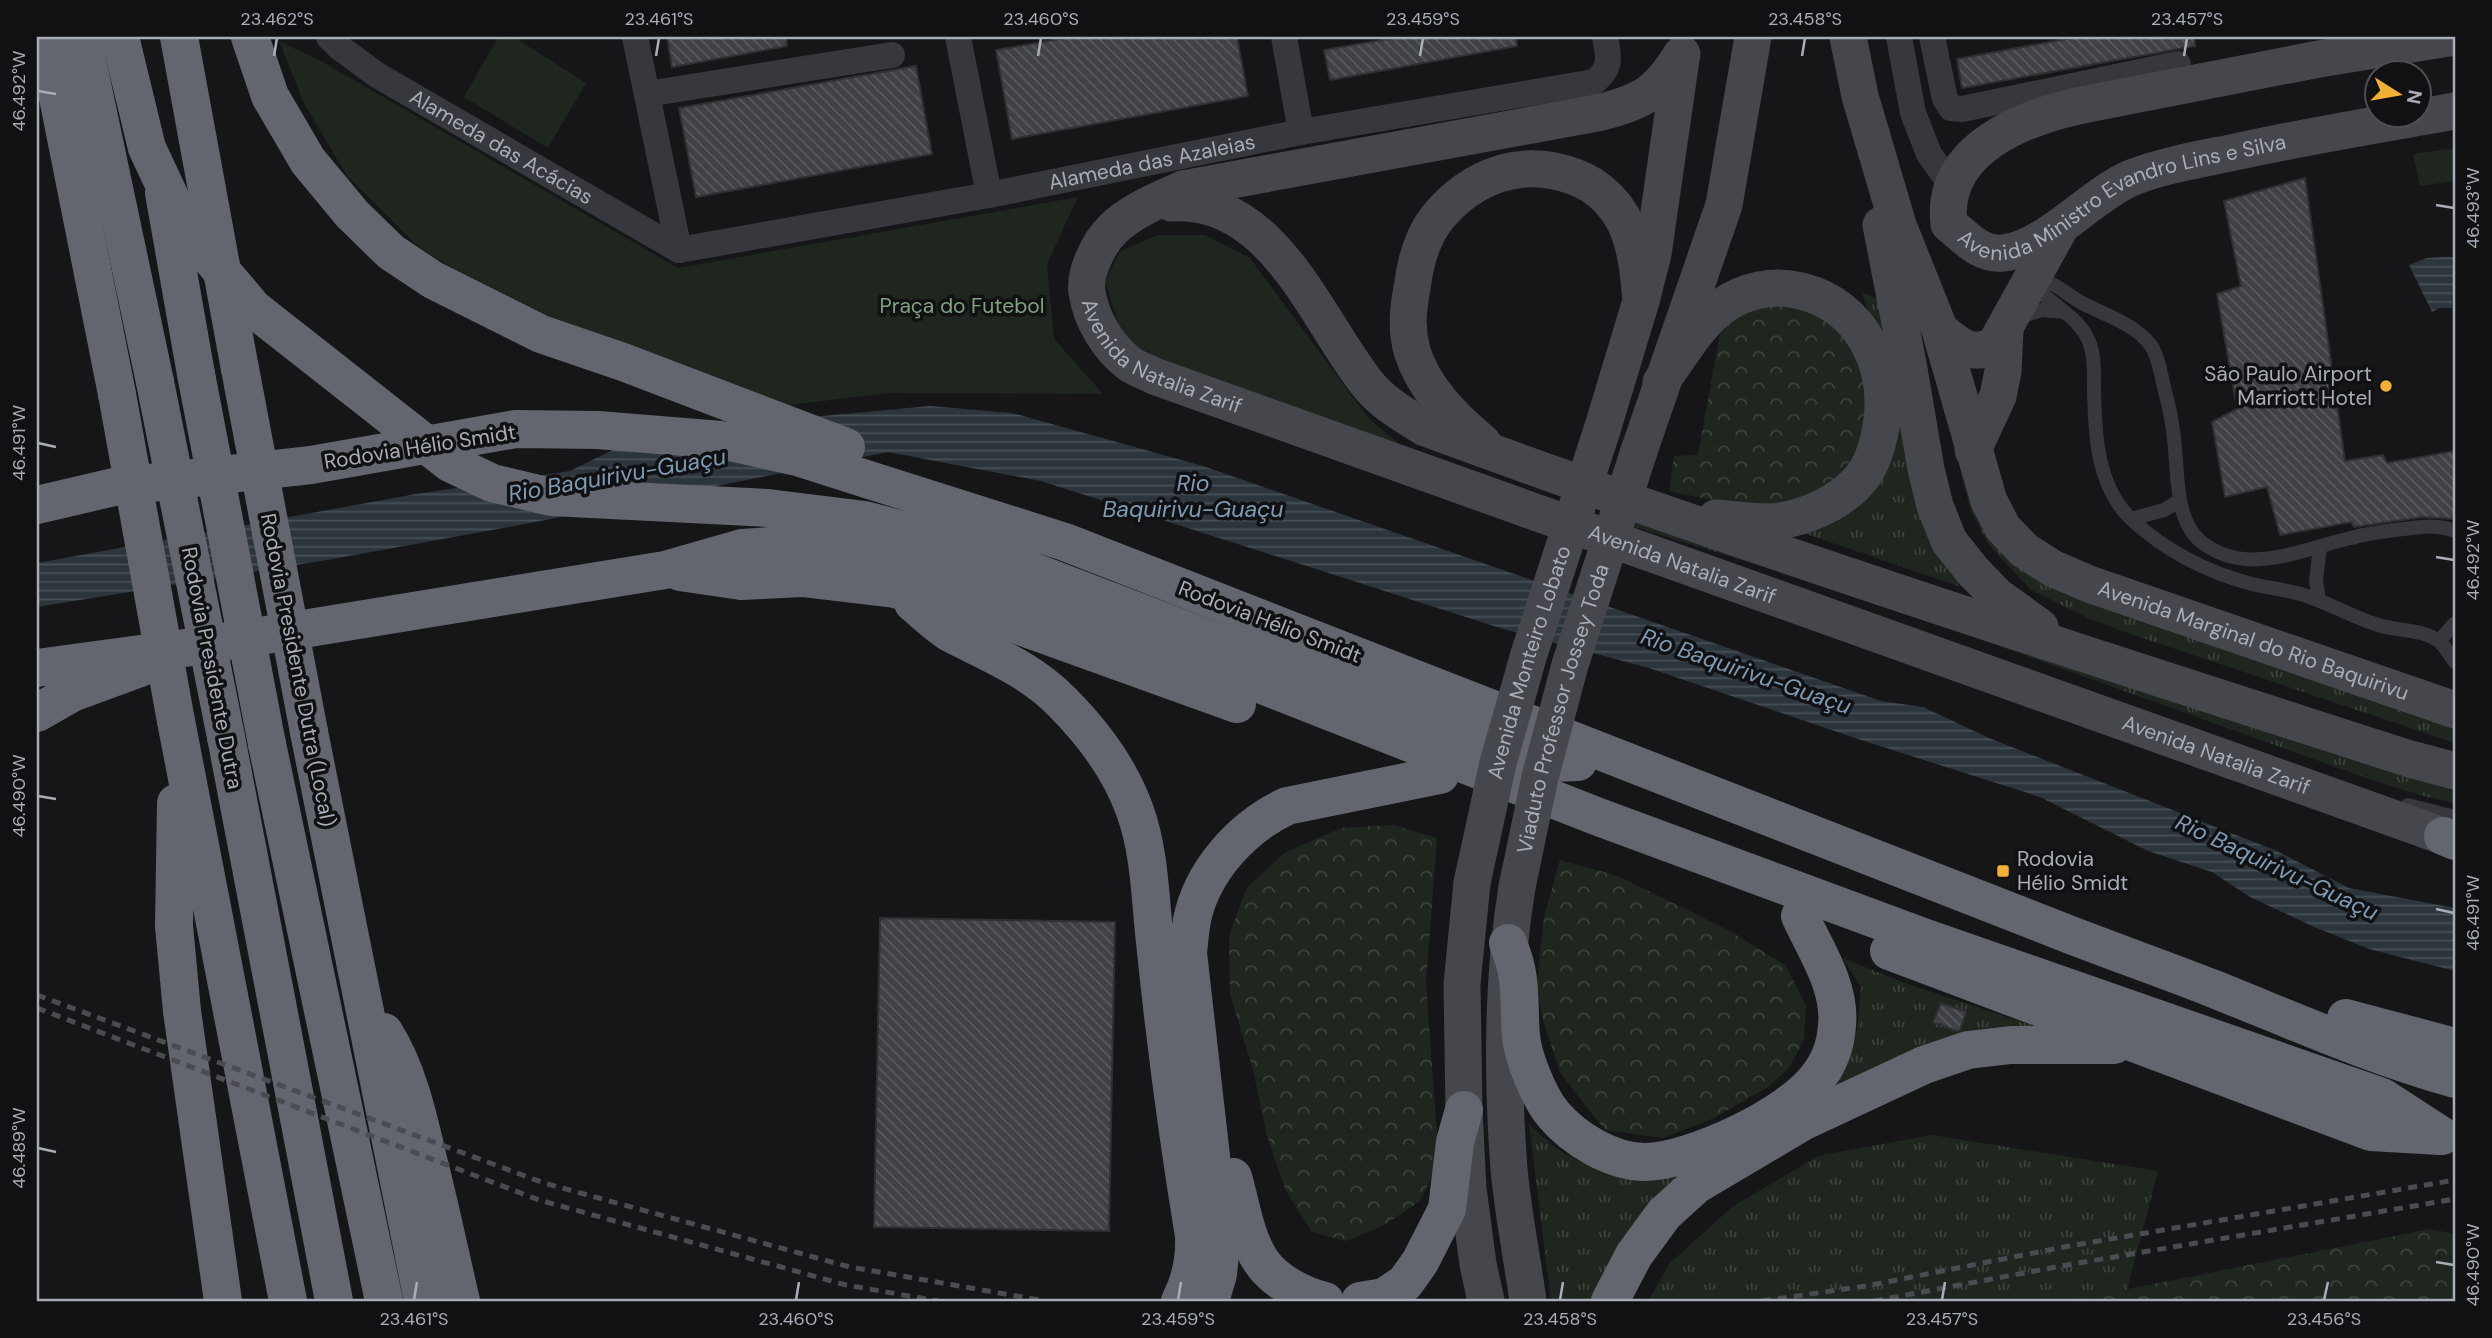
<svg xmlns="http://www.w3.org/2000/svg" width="2492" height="1338" font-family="'DM Sans',sans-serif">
	<defs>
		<pattern id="grass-tufts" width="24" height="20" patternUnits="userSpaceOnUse" patternTransform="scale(1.75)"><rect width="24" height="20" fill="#1e261f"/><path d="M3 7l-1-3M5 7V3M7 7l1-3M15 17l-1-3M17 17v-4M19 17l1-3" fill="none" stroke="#3c433d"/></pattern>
		<pattern id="forest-crowns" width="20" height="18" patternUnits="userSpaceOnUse" patternTransform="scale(1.75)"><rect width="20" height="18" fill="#1e261f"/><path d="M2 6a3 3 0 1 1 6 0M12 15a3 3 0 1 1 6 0" fill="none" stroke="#3c433d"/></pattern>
		<pattern id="water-rules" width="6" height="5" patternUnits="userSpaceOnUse" patternTransform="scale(1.75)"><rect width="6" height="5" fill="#2c353c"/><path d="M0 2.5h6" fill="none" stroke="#485056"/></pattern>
		<pattern id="building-back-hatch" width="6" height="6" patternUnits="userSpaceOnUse" patternTransform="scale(1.75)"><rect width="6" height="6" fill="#404145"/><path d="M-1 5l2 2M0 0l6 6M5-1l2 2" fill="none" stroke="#595a5e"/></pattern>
	</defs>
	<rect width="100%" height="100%" fill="#161618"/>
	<g fill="url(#grass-tufts)">
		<polygon points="1862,292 1879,300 1965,585 1958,586 1789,528 1871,322"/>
		<polygon points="1916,292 2001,534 2455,718 2455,743 2122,631 2088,618 2031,590 1989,545 1970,509"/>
		<polygon points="1629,511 2422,781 2455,790 2455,803 2427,797 2375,781 1877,602 1625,524"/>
		<path d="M1842,958L1905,983L2034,1026L1735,1156L1600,1301H1551L1529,1124C1562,1157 1587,1168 1632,1177L1851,1050L1857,1031L1861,987Z"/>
		<polygon points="1932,1135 2158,1171 2127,1290 2068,1301 1648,1301 1670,1263 1732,1207 1818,1156"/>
	</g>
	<g fill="url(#forest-crowns)">
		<polygon points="1799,301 1854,342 1868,380 1868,417 1855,467 1814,501 1741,506 1669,491 1674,456 1698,455 1722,322 1747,306"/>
		<polygon points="1393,825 1437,838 1426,983 1439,1162 1420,1201 1383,1226 1346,1241 1312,1232 1286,1191 1267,1136 1253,1070 1230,994 1229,936 1246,889 1284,853 1341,828"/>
		<polygon points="1560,860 1618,876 1730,931 1785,965 1806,1005 1804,1040 1788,1069 1768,1087 1714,1118 1663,1138 1605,1130 1560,1073 1542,1017 1537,983 1544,917"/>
		<polygon points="2430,1229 2455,1234 2455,1301 2068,1301"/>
	</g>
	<g fill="#1e261f">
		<polygon points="498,37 514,37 586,83 548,148 464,97"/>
		<polygon points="279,41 321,61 678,268 1078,197 1047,264 1054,339 1103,394 889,393 789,405 507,306 418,246 347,176 304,103"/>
		<polygon points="2455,148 2455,181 2420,186 2413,154"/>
		<polygon points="1158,235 1205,235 1250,258 1369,419 1404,447 1202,382 1123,339 1105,282 1120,251"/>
	</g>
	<g fill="url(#water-rules)">
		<polygon points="2442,257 2455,257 2452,308 2439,308 2432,312 2409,265 2427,258"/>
		<polygon points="930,406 1012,413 1203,466 1881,701 1923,707 1989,738 2277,851 2349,888 2455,908 2455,971 2369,949 2312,926 2250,897 2212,872 2148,851 2040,797 1855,738 1649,668 1500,628 1041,481 888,452 530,523 333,559 37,607 37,563 416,494 570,471 613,450 812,417"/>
	</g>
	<g fill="url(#building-back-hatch)" stroke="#303034" stroke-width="2">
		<polygon points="667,37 786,37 787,46 672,67"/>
		<polygon points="1071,37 1237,37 1248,96 1012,139 996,50"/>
		<polygon points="1399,37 1516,37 1517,46 1330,80 1324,50"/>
		<polygon points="2077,37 2194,37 2195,46 1962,88 1957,59"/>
		<polygon points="916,66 932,154 696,197 679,108"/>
		<polygon points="2305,178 2345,461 2383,455 2387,463 2455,451 2455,519 2422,517 2354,527 2351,522 2280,535 2267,487 2225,497 2212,422 2237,409 2217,294 2241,286 2224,201"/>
		<polygon points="880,918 1115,922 1109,1231 874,1227"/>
		<polygon points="1941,1003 1966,1012 1960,1030 1957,1031 1933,1022"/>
	</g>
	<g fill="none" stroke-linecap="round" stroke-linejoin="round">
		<g stroke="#37383d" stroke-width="14">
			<path d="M2035,279C2055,280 2068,297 2086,305C2108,316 2133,324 2149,343C2157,352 2159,366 2162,378C2165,393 2170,408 2172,424C2179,459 2172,516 2199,540C2245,579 2301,549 2351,538C2368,533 2386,531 2403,529C2422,527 2438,524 2455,531"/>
			<path d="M2033,283C2049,306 2080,315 2090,344C2095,359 2094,376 2094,391C2095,436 2097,487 2132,520C2167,552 2206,572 2252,584C2269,588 2287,590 2304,595C2329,603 2352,617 2378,625C2396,631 2423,629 2439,641C2445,646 2450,656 2455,662"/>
			<polyline points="2016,318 2042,310 2064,312"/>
			<polyline points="2131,519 2164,510 2179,501"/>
			<polyline points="2319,600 2316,581 2320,547"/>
			<polyline points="2439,641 2455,623"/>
			<polyline points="2408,805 2455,817"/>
		</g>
		<g stroke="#37383d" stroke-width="26">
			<path id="s1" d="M329,37L339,47L377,75L679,250"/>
			<polyline points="635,37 679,250"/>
			<polyline points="958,37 989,195"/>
			<polyline points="1284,37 1301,132"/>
			<polyline points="1899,37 1913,113 1929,154 1952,186"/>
			<polyline points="1932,37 1945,99 1951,108 1962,109 2178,64"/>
			<polyline points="647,94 892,55"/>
			<path id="s2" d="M679,250L989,195L1301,132L1594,82C1612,68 1609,58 1605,37"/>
		</g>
		<g stroke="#45474d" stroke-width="37">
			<path id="s3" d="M1848,37L1860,96L1898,225L1940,330L1989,501L2003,528L2024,550L2052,568L2089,584L2455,710"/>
			<path id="s4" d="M2455,37L2319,59L2087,104C2027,116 1939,148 1949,224C1966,238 1980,255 2003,253C2046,249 2091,195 2131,178C2164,165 2201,159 2235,152C2308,136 2382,124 2455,111"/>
			<path id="s5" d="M1682,54C1658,92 1646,100 1602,112L1183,189C1159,200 1131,211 1113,229C1099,242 1084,273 1087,292C1091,319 1108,348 1130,364C1137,369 1147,372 1154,376L2443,836L2455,837"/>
			<path d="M1171,203C1272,196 1314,315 1366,382C1381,402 1404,415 1425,428C1750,547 2080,653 2410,759L2455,771"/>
			<polyline points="1881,225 1909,369 1926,469 1935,506 1949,541 1972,570 1997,596 2040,627"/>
			<path d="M1940,330C1958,345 1972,358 1995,345L2061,226"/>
			<path d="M1661,382C1678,359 1698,324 1721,307C1744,290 1774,284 1801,291C1863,306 1891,368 1881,427C1878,444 1873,463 1862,477C1843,501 1810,516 1780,521C1760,524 1736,519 1716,518"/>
			<polyline points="1602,430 1641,301 1653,254 1681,59"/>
			<path d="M1483,443C1453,418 1424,389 1412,351C1406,329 1408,309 1412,288C1415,264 1422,237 1437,218C1472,175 1523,157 1575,177C1600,186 1620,207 1629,232C1637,254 1639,278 1641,301"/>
			<polyline points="1973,450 1998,396 2003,371 2005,330"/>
			<polyline points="1639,451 1724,205 1753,37"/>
			<polyline points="1472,883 1462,984 1464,1110 1468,1189 1478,1264 1486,1301"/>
			<path d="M1517,887C1502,979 1502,1076 1509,1169C1513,1213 1522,1257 1528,1301"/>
		</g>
		<g stroke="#63666e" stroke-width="38">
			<polyline points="46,37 117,394"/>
			<polyline points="82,37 155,382"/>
			<polyline points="179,37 240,369"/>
			<polyline points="250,37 270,96 308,161 352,214 391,252 433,280 541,334 623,362 846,447"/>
			<polyline points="164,193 196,374"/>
			<path d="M37,505L114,487L311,465L516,429L598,430L721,440L797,457L1065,542L2068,934C2117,953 2166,970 2214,989C2294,1021 2372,1056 2455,1079"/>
			<polyline points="680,572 741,581 802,578 895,589 1006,621 1237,704"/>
			<path d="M913,603C925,613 937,625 950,633C990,654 1030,669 1062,702C1094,734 1120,769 1135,811C1150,853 1150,898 1155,942C1165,1040 1178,1139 1194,1236C1195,1260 1191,1280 1180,1301"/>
			<polyline points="37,668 192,647 665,570 742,548 771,546 833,550 883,559 926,568 1091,618 1596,816 1926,938 2382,1097 2442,1136"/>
			<polyline points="1338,688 1382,704 1440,718 1553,763 1578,762"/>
			<polyline points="37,713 72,693 140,668"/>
			<polyline points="176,721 288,1301"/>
			<polyline points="309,732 423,1301"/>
			<polyline points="226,737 334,1301"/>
			<polyline points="267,744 384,1301"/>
			<polyline points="176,803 174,926 182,1011 223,1301"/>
			<polyline points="2443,836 2455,841"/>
			<path d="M1508,943C1511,951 1514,959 1516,968C1521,989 1519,1014 1521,1036C1523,1058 1539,1097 1553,1114C1574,1139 1612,1162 1645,1162C1692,1161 1788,1116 1817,1078C1830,1062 1836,1045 1837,1025C1841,987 1815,949 1800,916"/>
			<polyline points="1889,951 2371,1132 2440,1136"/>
			<polyline points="2346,1018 2455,1047"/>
			<path d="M384,1032C408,1070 418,1116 428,1159C440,1206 450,1254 461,1301"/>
			<path d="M1233,1177C1241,1204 1245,1237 1261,1261C1274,1281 1303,1296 1325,1301"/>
			<path d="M1210,1301L1218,1274L1221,1245L1188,953C1189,942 1190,931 1192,920C1202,871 1242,827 1287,806L1440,775"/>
			<polyline points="1360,1301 1384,1297 1405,1283 1420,1262 1447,1209 1455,1142 1464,1110"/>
			<polyline points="1610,1301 1634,1255 1664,1214 1696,1185 1804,1121 1924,1065 1968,1050 2011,1045 2114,1045"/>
		</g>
		<g stroke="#4a4c52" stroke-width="5" stroke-dasharray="9 7" stroke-linecap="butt">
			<polyline points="37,995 544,1183 850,1267 1045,1301"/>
			<polyline points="37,1008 539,1200 846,1285 938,1301"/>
			<polyline points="1762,1301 1866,1286 2064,1247 2455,1180"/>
			<polyline points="1874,1301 2067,1265 2455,1199"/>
		</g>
		<g stroke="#45474d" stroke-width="37">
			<path id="s6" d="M1472,883L1498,763L1529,654L1602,430"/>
			<path id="s7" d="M1517,887L1540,777L1570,665L1639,451"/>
		</g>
		<g stroke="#63666e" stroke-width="38">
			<polyline points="120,37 147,148 184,227 254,309 450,463 492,483 551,497 768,508 865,520 974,549 1338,688"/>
			<polyline points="240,369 309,732"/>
			<polyline points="196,374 267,744"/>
			<polyline points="155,382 226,737"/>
			<polyline points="117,394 176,721"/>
		</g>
	</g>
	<path fill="none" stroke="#a8adb8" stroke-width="2.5" d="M274,56L277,38M656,56L659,38M1038,56L1041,38M1420,56L1423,38M1802,56L1805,38M2184,56L2187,38M38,91L56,94M2436,205L2454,208M38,443L56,447M2436,557L2454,560M38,796L56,799M2436,909L2454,913M38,1148L56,1152M2436,1262L2454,1265M414,1300L417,1282M796,1300L799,1282M1178,1300L1181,1282M1560,1300L1563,1282M1942,1300L1945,1282M2324,1300L2328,1282"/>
	<g fill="#f2b134" stroke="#111113" stroke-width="2.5">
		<circle cx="2386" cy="386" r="7"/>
		<rect x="1996" y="864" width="14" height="14" rx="3.5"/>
	</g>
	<g text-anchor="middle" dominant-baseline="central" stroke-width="7" stroke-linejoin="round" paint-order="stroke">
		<g font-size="21" fill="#a8adb8" stroke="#111113">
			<text stroke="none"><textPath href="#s1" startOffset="205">Alameda das Acácias</textPath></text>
			<text stroke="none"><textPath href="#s2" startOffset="481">Alameda das Azaleias</textPath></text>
			<text stroke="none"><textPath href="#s4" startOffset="770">Avenida Ministro Evandro Lins e Silva</textPath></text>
			<text stroke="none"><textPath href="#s5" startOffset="786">Avenida Natalia Zarif</textPath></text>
			<text transform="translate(420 447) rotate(-9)">Rodovia Hélio Smidt</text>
			<text stroke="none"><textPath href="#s5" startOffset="1353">Avenida Natalia Zarif</textPath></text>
			<text transform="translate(1270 622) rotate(21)">Rodovia Hélio Smidt</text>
			<text stroke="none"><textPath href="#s3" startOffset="794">Avenida Marginal do Rio Baquirivu</textPath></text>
			<text stroke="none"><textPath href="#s6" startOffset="228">Avenida Monteiro Lobato</textPath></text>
			<text transform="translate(212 668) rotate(79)">Rodovia Presidente Dutra</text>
			<text transform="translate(298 670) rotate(79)">Rodovia Presidente Dutra (Local)</text>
			<text stroke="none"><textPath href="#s7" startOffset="184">Viaduto Professor Jossey Toda</textPath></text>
			<text stroke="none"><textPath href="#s5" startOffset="1920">Avenida Natalia Zarif</textPath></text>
		</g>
		<g font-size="21" fill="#7fa381" stroke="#111113">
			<text x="962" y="306">Praça do Futebol</text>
		</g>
		<g font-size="21" fill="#a8adb8" stroke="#111113" text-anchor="end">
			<text x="2372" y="374">São Paulo Airport<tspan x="2372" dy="24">Marriott Hotel</tspan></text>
			<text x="2017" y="859" text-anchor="start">Rodovia<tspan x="2017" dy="24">Hélio Smidt</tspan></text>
		</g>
		<g font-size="23" font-style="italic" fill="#7f9bb3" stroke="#111113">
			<text transform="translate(617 475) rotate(-10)">Rio Baquirivu-Guaçu</text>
			<text x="1193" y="483">Rio<tspan x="1193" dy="26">Baquirivu-Guaçu</tspan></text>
			<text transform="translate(1746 671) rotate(19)">Rio Baquirivu-Guaçu</text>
			<text transform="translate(2277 867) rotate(25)">Rio Baquirivu-Guaçu</text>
		</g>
	</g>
	<rect width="2492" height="1338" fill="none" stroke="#111113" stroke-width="77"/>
	<g transform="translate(2398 94) rotate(101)"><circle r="33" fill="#111113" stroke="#4d4f55" stroke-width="2"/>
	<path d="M0-5L12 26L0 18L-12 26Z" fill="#f2b134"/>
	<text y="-10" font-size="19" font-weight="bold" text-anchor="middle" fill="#a8adb8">N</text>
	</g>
	<rect x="38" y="38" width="2416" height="1262" fill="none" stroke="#a8adb8" stroke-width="2.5"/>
	<g font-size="18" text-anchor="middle" fill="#a8adb8">
		<text x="277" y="25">23.462°S</text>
		<text x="659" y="25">23.461°S</text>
		<text x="1041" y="25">23.460°S</text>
		<text x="1423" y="25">23.459°S</text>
		<text x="1805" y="25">23.458°S</text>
		<text x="2187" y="25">23.457°S</text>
		<text transform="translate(19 91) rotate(-90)" y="6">46.492°W</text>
		<text transform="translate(2473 208) rotate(-90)" y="6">46.493°W</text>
		<text transform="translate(19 443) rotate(-90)" y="6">46.491°W</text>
		<text transform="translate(2473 560) rotate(-90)" y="6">46.492°W</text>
		<text transform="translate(19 796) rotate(-90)" y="6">46.490°W</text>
		<text transform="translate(2473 913) rotate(-90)" y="6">46.491°W</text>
		<text transform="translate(19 1148) rotate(-90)" y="6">46.489°W</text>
		<text transform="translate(2473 1265) rotate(-90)" y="6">46.490°W</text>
		<text x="414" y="1325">23.461°S</text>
		<text x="796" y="1325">23.460°S</text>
		<text x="1178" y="1325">23.459°S</text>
		<text x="1560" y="1325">23.458°S</text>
		<text x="1942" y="1325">23.457°S</text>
		<text x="2324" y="1325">23.456°S</text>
	</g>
</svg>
